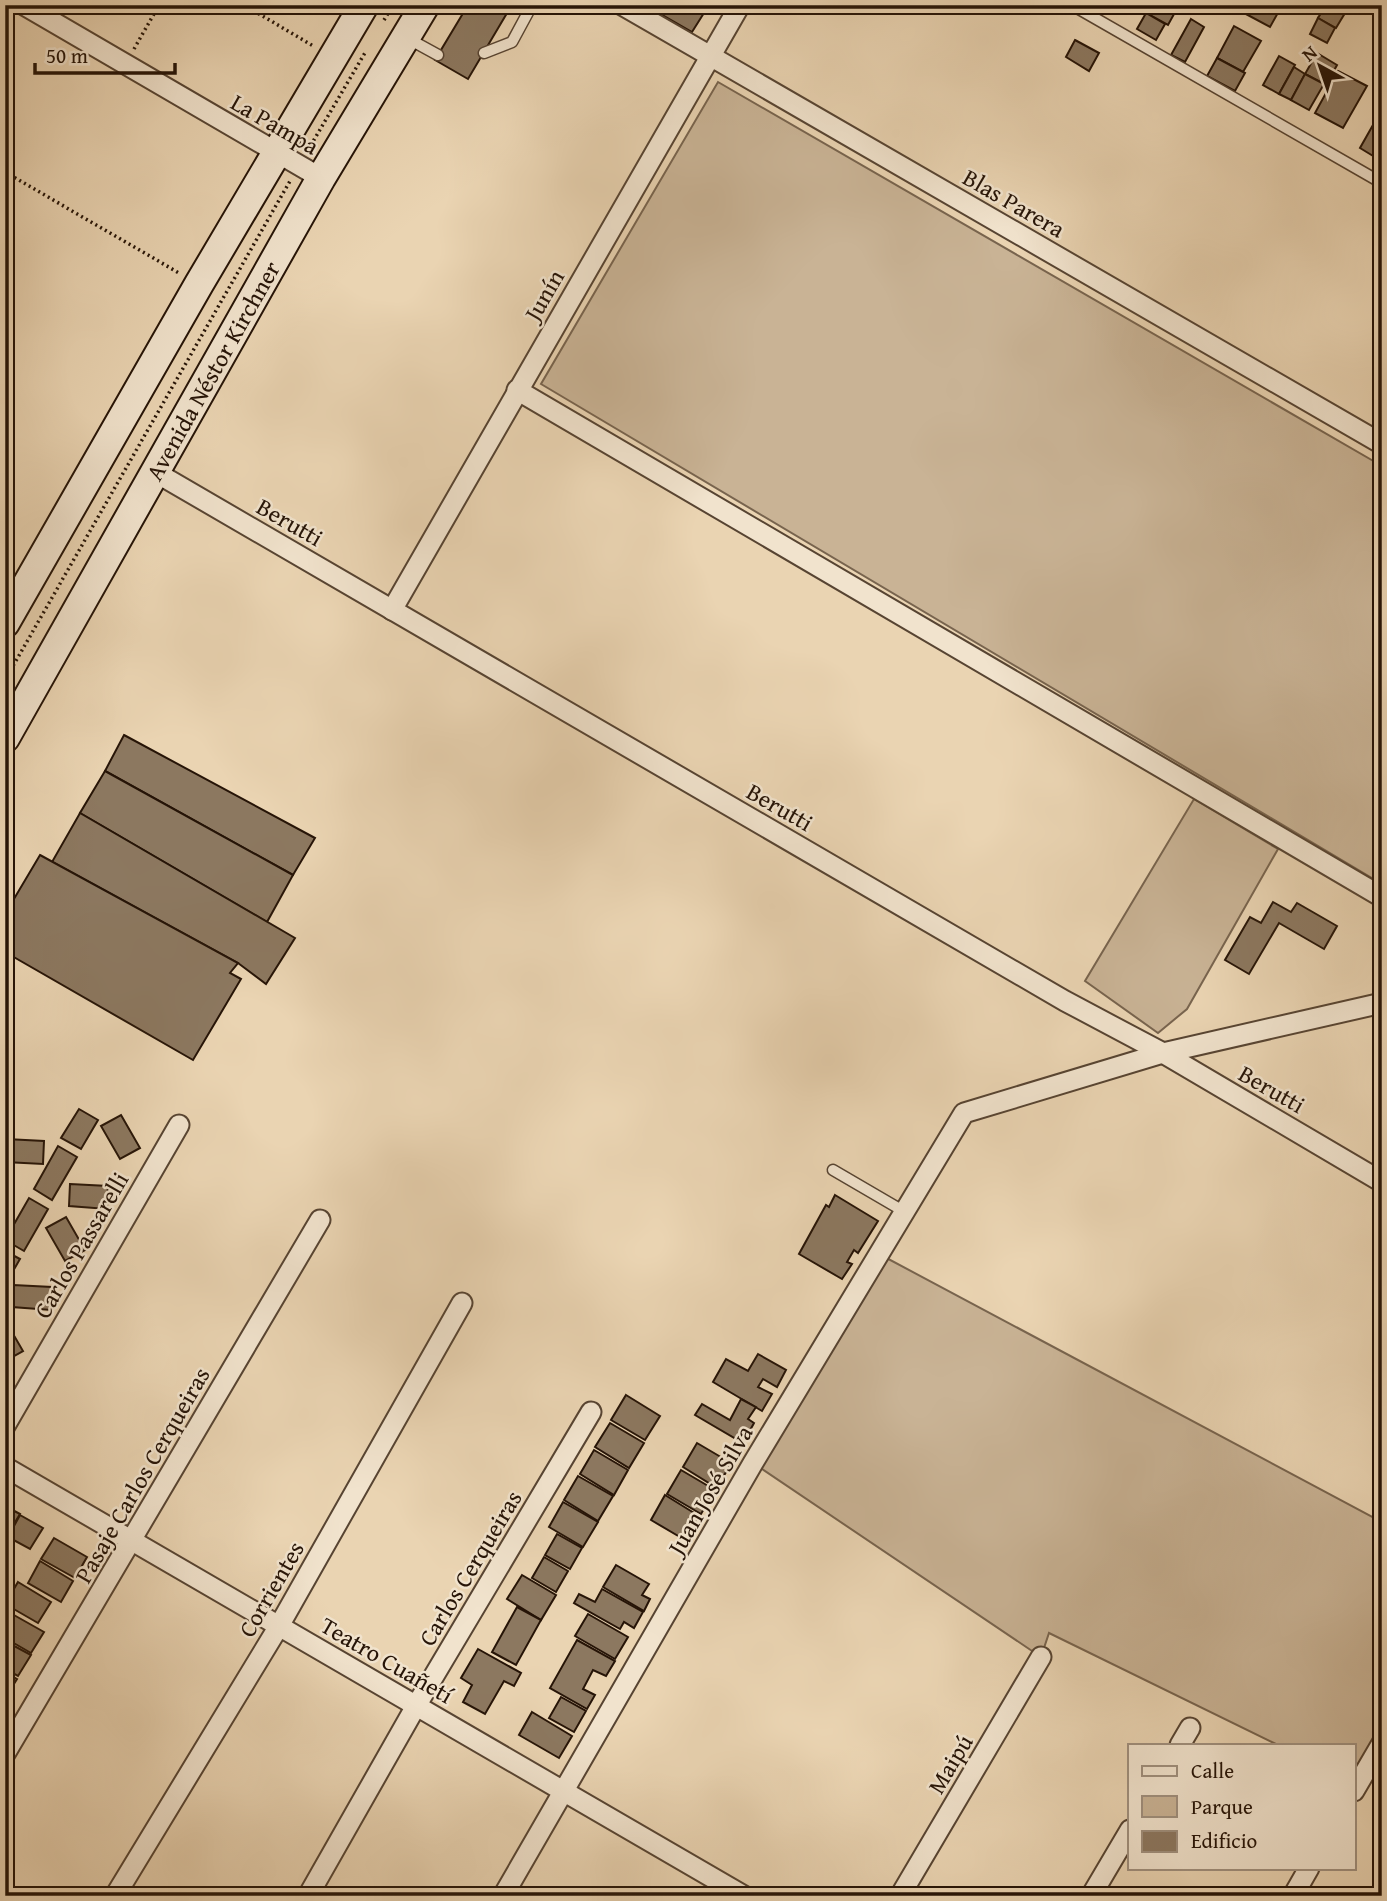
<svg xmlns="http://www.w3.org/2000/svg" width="1387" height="1901" font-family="'Gentium Book Plus',serif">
	<rect width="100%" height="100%" fill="#ead4b2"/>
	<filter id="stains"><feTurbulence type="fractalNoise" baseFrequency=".00286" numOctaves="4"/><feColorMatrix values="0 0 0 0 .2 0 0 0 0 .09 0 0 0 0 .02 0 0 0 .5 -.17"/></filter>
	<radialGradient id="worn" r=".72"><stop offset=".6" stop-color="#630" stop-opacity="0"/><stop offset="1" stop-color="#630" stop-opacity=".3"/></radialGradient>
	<g fill="#c9b395" stroke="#78644e" stroke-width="2">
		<polygon points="718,82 1382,466 1382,884 541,384"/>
		<polygon points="1194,799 1278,849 1187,1009 1158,1033 1085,981"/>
		<polygon points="879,1254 1382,1522 1382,1737 1354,1782 1354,1745 1278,1745 1049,1633 1041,1657 753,1463"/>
	</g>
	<g fill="#8c7860" stroke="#261407" stroke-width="2">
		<polygon points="468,5 506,5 510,8 468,79 435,60"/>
		<polygon points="645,5 709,5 692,32"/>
		<polygon points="1150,5 1179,5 1168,25 1146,13"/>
		<polygon points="1248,5 1268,5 1279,11 1270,27 1244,13"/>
		<polygon points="1326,5 1331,5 1345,13 1336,28 1318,18"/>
		<polygon points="1362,5 1382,5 1382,16"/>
		<polygon points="1146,13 1165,24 1156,40 1137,29"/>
		<polygon points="1318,18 1335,28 1327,43 1310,34"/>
		<polygon points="1191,19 1204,27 1185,62 1171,55"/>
		<polygon points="1234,26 1261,41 1243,72 1217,58"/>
		<polygon points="1075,40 1099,53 1089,71 1066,57"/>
		<polygon points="1317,53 1337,65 1326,85 1305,74"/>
		<polygon points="1279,56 1295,65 1279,94 1263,85"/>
		<polygon points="1217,58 1245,73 1235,91 1207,76"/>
		<polygon points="1294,67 1305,74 1291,100 1279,94"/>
		<polygon points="1338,71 1367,86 1343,128 1315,113"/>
		<polygon points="1305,74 1324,84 1309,110 1291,100"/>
		<polygon points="1382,109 1382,153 1378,159 1360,148"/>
		<polygon points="124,735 315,838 293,875 105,771"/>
		<polygon points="105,771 293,875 267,922 80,813"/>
		<polygon points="80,813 295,938 266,984 238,963 52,862"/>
		<polygon points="40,855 238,963 230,973 241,979 193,1060 5,952 5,914"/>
		<polygon points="1273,902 1291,912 1297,903 1337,926 1324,949 1279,923 1249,974 1225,960 1250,917 1261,923"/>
		<polygon points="79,1109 98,1120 81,1149 61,1138"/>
		<polygon points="121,1115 140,1148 120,1159 101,1126"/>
		<polygon points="6,1139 44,1141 43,1164 5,1162"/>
		<polygon points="58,1146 77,1157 52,1200 34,1189"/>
		<polygon points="70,1184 108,1186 107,1209 69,1206"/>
		<polygon points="835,1195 878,1221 858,1253 854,1250 847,1262 852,1264 842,1279 799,1254 826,1205 829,1207"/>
		<polygon points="29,1198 48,1209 24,1251 5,1240"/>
		<polygon points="66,1217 85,1250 65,1261 46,1228"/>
		<polygon points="5,1251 20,1259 5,1285"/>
		<polygon points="13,1285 52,1287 51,1310 12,1307"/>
		<polygon points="5,1320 23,1351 5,1361"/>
		<polygon points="758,1354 786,1370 777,1387 763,1379 758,1387 772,1394 762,1411 713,1382 726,1359 748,1371"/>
		<polygon points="626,1395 660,1416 645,1440 611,1420"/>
		<polygon points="741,1399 756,1407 748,1419 754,1423 743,1443 695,1415 702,1404 730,1420"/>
		<polygon points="610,1423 644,1443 629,1468 595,1447"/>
		<polygon points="697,1443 731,1463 717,1488 683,1467"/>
		<polygon points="594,1450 628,1470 614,1495 580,1474"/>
		<polygon points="681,1470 715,1490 701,1514 667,1494"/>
		<polygon points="578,1476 613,1496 598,1521 564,1500"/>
		<polygon points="665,1495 699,1516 685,1540 651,1520"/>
		<polygon points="563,1502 598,1522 583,1547 549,1527"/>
		<polygon points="5,1506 20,1514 5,1539"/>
		<polygon points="20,1515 43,1528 30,1549 8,1537"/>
		<polygon points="557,1534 582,1548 570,1569 545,1555"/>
		<polygon points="54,1538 87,1557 75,1578 41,1559"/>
		<polygon points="544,1557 568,1571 556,1592 532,1578"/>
		<polygon points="40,1561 73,1581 61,1602 28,1583"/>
		<polygon points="616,1565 649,1584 642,1595 650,1599 644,1611 603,1587"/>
		<polygon points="522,1575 556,1595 541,1620 507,1599"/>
		<polygon points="18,1582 51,1602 38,1623 5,1604"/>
		<polygon points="602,1589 643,1612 634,1628 624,1622 620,1629 574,1603 579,1594 595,1602"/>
		<polygon points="517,1607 541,1620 516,1665 492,1652"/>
		<polygon points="5,1610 44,1632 31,1653 5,1638"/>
		<polygon points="588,1614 628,1637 615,1659 575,1636"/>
		<polygon points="577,1640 615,1661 606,1676 593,1670 583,1689 595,1695 587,1709 550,1688"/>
		<polygon points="5,1641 31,1655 18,1676 5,1669"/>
		<polygon points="478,1649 521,1673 514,1686 504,1681 485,1714 463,1702 472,1685 461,1678"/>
		<polygon points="5,1672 17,1679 5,1698"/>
		<polygon points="561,1697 586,1711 574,1732 549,1718"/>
		<polygon points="532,1712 572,1736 559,1758 519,1735"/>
	</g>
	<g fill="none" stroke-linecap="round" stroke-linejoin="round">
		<defs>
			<g id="lane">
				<polyline points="1072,5 1382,183"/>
				<polyline points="407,38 438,55"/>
				<polyline points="484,53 512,42 532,5"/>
				<polyline points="833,1170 905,1212"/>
			</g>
			<g id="street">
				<polyline points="24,5 321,178"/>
				<polyline points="622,5 1382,444"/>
				<polyline points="517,390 1382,897"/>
				<polyline points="155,472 1065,1001 1163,1053 1382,1182"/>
				<polyline points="392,610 740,5"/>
				<polyline points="5,1426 179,1125"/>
				<polyline points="5,1467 744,1896"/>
				<polyline points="1180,1745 1190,1728"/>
				<polyline points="5,1754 320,1220"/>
				<polyline points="1354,1791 1382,1743"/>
				<polyline points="115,1896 279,1626 462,1303"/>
				<polyline points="308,1896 416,1706 591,1412"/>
				<polyline points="503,1896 753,1463 964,1113 1163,1053 1382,1003"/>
				<polyline points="900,1896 1041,1657"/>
				<polyline points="1091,1896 1130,1830"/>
				<polyline points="1293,1896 1309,1868"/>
			</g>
			<g id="secondary">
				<polyline points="5,623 199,284 364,5"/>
				<path id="s1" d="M5,738L321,178L425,5"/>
			</g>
		</defs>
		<use href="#lane" stroke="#574432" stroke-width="13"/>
		<use href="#street" stroke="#574432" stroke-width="23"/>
		<use href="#secondary" stroke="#261407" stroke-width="32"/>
		<g stroke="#261407" stroke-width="3.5" stroke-dasharray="2 3.5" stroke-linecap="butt">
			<polyline points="244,5 315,47"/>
			<polyline points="384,20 393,5"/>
			<polyline points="134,49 159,5"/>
			<polyline points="308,150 366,51"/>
			<polyline points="5,172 179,273"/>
			<polyline points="5,680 290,181"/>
		</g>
		<use href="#lane" stroke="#f1e3cd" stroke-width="10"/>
		<use href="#street" stroke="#f1e3cd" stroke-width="19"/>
		<use href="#secondary" stroke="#f1e3cd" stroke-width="28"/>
	</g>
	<g text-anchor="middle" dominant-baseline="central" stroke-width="5" stroke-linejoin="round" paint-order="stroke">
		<g font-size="24" fill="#261407" stroke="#f1e3cd">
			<text transform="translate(275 124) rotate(30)">La Pampa</text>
			<text transform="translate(1014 203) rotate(30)">Blas Parera</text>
			<text transform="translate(544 295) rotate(-60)">Junín</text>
			<text stroke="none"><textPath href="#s1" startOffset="422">Avenida Néstor Kirchner</textPath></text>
			<text transform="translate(290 522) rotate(30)">Berutti</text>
			<text transform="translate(780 807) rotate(30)">Berutti</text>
			<text transform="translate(1272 1089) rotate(30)">Berutti</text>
			<text transform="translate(81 1245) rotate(-60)">Carlos Passarelli</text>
			<text transform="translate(142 1475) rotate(-60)">Pasaje Carlos Cerqueiras</text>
			<text transform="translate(710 1490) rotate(-60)">Juan José Silva</text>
			<text transform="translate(470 1568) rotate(-59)">Carlos Cerqueiras</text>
			<text transform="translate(271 1589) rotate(-60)">Corrientes</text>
			<text transform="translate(387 1660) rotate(30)">Teatro Cuañetí</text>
			<text transform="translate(950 1764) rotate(-59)">Maipú</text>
		</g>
	</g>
	<rect width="1387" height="1901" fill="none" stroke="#ead4b2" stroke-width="28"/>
	<rect x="7" y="7" width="1373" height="1887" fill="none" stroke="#261407" stroke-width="3.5"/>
	<rect x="14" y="14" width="1359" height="1873" fill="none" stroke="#261407" stroke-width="2"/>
	<rect x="1128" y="1744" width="228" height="126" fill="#f1e3cd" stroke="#a0907e" stroke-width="2"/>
	<rect x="1142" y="1766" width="35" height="10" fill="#f1e3cd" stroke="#a0907e" stroke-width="2"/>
	<text x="1191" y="1778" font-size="21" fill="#261407">Calle</text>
	<rect x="1142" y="1796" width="35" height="21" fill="#c9b395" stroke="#a0907e" stroke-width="2"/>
	<text x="1191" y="1814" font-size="21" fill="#261407">Parque</text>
	<rect x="1142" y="1831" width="35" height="21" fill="#8c7860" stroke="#a0907e" stroke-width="2"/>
	<text x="1191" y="1848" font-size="21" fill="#261407">Edificio</text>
	<g transform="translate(1320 66) rotate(320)" stroke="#f1e3cd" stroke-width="5" paint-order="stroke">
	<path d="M0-5L12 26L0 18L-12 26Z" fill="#261407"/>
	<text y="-10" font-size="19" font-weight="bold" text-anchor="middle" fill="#261407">N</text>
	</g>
	<path d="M35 63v10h140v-10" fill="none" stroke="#261407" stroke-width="3.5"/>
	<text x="46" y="63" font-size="21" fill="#261407" stroke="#f1e3cd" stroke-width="5" paint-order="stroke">50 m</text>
	<rect width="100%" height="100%" filter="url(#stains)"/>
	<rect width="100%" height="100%" fill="url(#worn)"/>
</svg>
